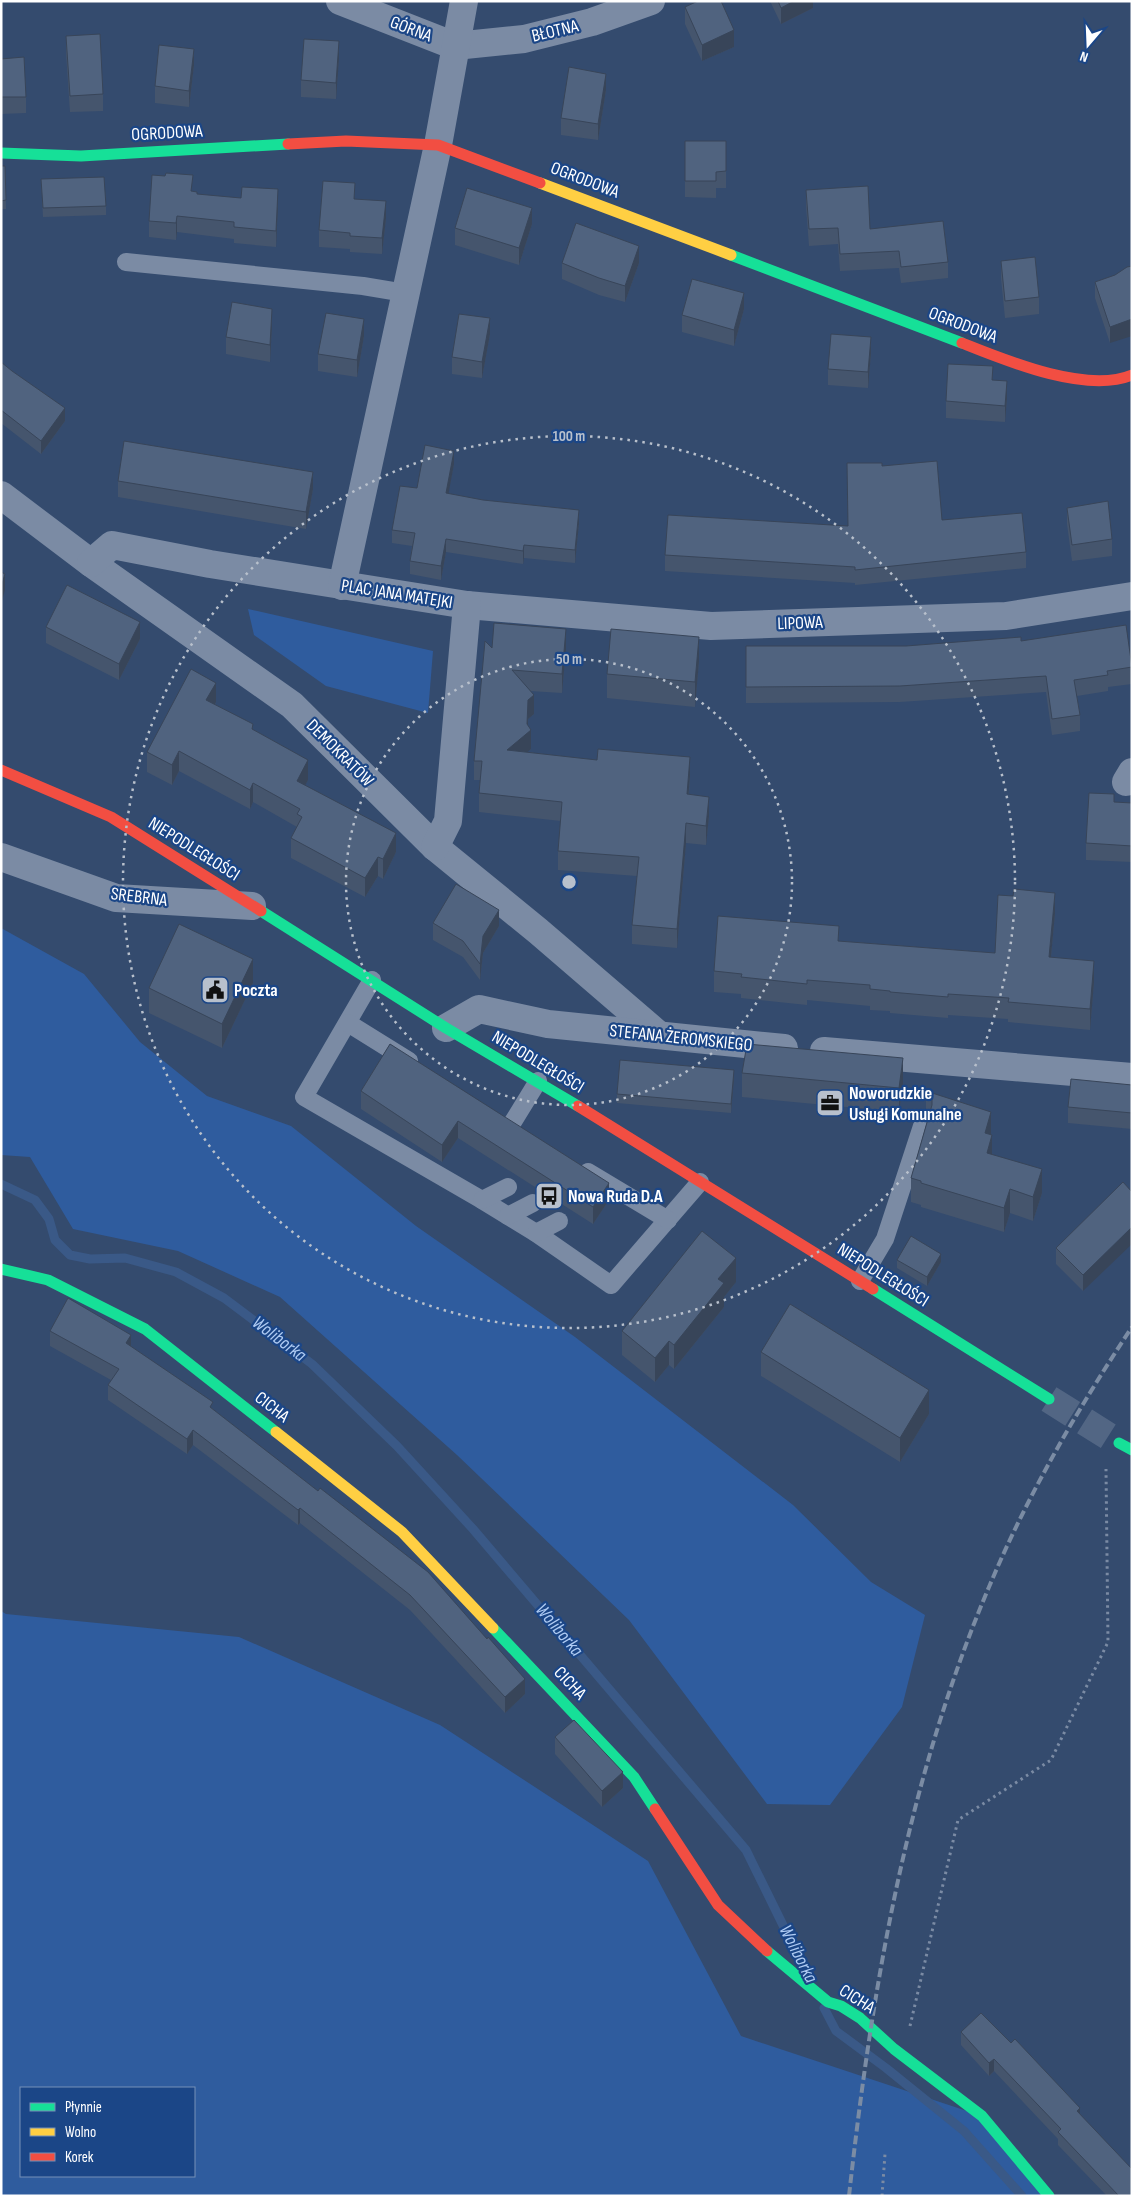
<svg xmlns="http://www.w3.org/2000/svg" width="1133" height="2197" font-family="'Sofia Sans Condensed',sans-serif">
	<rect width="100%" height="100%" fill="#344b6e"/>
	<g fill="#2f5c9e" fill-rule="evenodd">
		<polygon points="248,609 433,651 428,713 326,686 254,635"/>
		<polygon points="1,928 84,974 140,1042 207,1096 291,1126 416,1226 575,1337 793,1505 871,1582 925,1615 902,1707 830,1805 767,1804 629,1620 457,1455 280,1297 178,1251 73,1229 30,1157 1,1155"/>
		<path d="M1,1611L6,1614L239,1637L440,1725L648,1861L741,2036L982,2116L1049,2196H1ZM21,2088H194V2176H21Z"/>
	</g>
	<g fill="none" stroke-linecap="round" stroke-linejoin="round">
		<g stroke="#3a5987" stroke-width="9">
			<polyline points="1,1184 35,1200 49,1219 55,1240 70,1255 90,1259 125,1258 176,1272 224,1298 312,1364 397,1446 473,1529 746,1850 807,1974"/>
			<polyline points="824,2008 836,2031 886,2068 964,2131 1022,2196"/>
		</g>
		<polyline stroke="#526684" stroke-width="28" stroke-dasharray="28 14" stroke-linecap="butt" points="1049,1399 1119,1443"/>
		<g stroke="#7b8ba4" stroke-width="3" stroke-dasharray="2.5 4" stroke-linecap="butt">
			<polyline points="910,2026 958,1820 1051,1760 1108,1642 1106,1469"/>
			<polyline points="882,2196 885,2154"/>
		</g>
		<g stroke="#7b8ba4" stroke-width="18">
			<polyline points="126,262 363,286 405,293"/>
			<polyline points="372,980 304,1097 482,1200 536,1233 611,1285 700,1182"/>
			<polyline points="348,1023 409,1061"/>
			<polyline points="511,1125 538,1081"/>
			<polyline points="588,1172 668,1220"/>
			<polyline points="482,1200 508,1187"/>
			<polyline points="508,1216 533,1203"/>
			<polyline points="536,1233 559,1221"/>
			<polyline points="860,1281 885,1239 922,1126"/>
		</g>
		<g stroke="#7b8ba4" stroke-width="28">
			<polyline points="340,1 455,46 524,39 592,22 651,1"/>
			<polyline points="1,495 91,563 292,705 435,847 538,931 659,1035"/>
			<polyline points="91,563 112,545 210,564 467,605 711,626 1006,616 1132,596"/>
			<polyline points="342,586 438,145 464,1"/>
			<polyline points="1126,782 1132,772"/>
			<polyline points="435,847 448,821 467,605"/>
			<polyline points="1,857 116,898 252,906"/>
			<polyline points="446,1028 479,1009 548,1024 784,1048"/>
			<polyline points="824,1051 1132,1077"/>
		</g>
		<g stroke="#16e098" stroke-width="11">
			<polyline points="1,153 81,156 288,144"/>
			<polyline points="731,255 962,343"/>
			<polyline points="261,911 446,1028 578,1106"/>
			<polyline points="1,1269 48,1280 145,1329 276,1432"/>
			<polyline points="873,1289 1049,1399"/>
			<polyline points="1119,1443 1132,1450"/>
			<polyline points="493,1628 634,1777 655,1809"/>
			<polyline points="767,1951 828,2002 841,2006 860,2018 894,2049 982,2116 1049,2196"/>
		</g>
		<g stroke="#ffcf43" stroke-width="11">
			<polyline points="540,183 731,255"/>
			<polyline points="276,1432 402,1532 493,1628"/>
		</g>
		<g stroke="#f24e42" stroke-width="11">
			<polyline points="288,144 346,141 438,145 540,183"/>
			<path d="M962,343C1007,361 1086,394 1132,375"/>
			<polyline points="1,770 111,817 261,911"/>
			<polyline points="578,1106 873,1289"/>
			<polyline points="655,1809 718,1905 767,1951"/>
		</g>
		<path stroke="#7b8ca4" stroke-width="4" stroke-dasharray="9 4" stroke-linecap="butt" d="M849,2196C872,1988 907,1780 989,1587C1027,1496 1077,1410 1132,1327"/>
	</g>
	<g fill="#45556d">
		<polygon points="770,1 813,1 813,8 781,24"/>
		<polygon points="685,7 734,47 702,61 685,24"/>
		<polygon points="66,36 103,94 103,111 70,112 66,53"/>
		<polygon points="339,58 336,99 301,97 301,80"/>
		<polygon points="1,59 26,97 26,113 1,114"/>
		<polygon points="194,65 189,107 155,103 155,86"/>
		<polygon points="606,90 598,140 561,135 561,118"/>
		<polygon points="685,141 726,141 726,188 716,188 716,198 685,197"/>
		<polygon points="1,166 5,166 6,209 1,209"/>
		<polygon points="41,179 106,206 106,215 43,217"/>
		<polygon points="806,190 870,229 948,262 948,278 901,283 899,268 840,271 838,244 809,246 806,206"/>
		<polygon points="193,191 197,194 278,205 276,247 234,243 234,239 177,232 176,240 149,237 149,221"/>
		<polygon points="355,199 386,218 382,254 350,252 350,249 319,247 319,230"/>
		<polygon points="532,224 519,265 455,245 455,228"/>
		<polygon points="1001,261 1039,297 1039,314 1005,318 1001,278"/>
		<polygon points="562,263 639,263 625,302 599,295 562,279"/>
		<polygon points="1115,275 1110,343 1095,298 1095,282"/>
		<polygon points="744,309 734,346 682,332 682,315"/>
		<polygon points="272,325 270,362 226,354 226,337"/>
		<polygon points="490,334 482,378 452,374 452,357"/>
		<polygon points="364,336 357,377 318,371 318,354"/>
		<polygon points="871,353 868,388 828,385 828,369"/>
		<polygon points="1,362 65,421 41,454 1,423"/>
		<polygon points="993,380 1007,398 1005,422 946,418 946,401"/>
		<polygon points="454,464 448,494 579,523 575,563 524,558 523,564 446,552 441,580 410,574 410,561 412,546 392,543 392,530 417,488"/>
		<polygon points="882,466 942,520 1026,552 1026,568 855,585 855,583 665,571 665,555 848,526"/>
		<polygon points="118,481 313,489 306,529 118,497"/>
		<polygon points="1067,508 1112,539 1112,556 1072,561 1067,524"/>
		<polygon points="46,627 140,639 119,680 46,643"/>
		<polygon points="1021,641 1132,667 1132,684 1108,687 1108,691 1077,696 1080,715 1080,731 1052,735 1046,692 900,702 746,703 746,646 906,646"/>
		<polygon points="492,648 566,649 562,693 530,691 534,714 528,719 528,726 531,749 527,752 690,776 689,794 709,816 706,845 686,843 677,948 632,944 632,925 637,876 558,870 558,851 561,821 479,812 479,793 480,780 474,780 474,761"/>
		<polygon points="699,661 695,707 607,698 607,674"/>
		<polygon points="216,702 215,705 253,730 308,780 305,785 396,852 383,879 378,876 365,897 291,858 291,838 297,827 253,802 250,809 179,771 172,785 147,772 147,752"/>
		<polygon points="1114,802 1132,803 1132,862 1086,860 1086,843"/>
		<polygon points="1055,913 1051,957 1094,982 1090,1030 1008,1022 1008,1019 948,1015 948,1018 890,1013 890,1011 870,1010 870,1006 807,1000 807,1005 741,998 741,994 714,992 714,971 839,941 995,953"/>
		<polygon points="433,923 499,926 483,953 480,980 463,957 433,940"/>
		<polygon points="253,983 222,1048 149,1013 149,988"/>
		<polygon points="390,1044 609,1200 593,1224 458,1138 442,1162 361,1109 361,1091"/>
		<polygon points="742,1073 903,1083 899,1112 742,1097"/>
		<polygon points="734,1078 731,1113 617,1103 617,1094"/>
		<polygon points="1132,1085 1132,1129 1068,1123 1068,1107"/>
		<polygon points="926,1091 991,1135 992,1154 1042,1193 1033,1221 1010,1213 1004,1232 921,1207 921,1205 911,1202 911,1178 928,1118 926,1115"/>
		<polygon points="1132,1192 1083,1291 1056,1264 1056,1248"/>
		<polygon points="897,1260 941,1262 927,1286 897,1268"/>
		<polygon points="736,1282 724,1297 724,1307 674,1369 669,1365 655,1382 622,1355 622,1331"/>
		<polygon points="50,1331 131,1347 213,1409 525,1694 505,1713 410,1610 300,1523 298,1525 193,1445 187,1454 108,1400 108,1385 111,1380 50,1346"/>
		<polygon points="761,1352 929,1414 900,1462 761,1376"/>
		<polygon points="555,1737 623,1788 602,1807 555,1754"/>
		<polygon points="961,2032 1080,2115 1132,2196 1107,2196 1058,2145 1058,2139 994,2071 989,2076 961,2045"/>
	</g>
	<g fill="#384559">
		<polygon points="794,1 813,1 813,8 781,24 781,8"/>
		<polygon points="734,30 734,47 702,61 702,45"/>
		<polygon points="339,41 339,58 336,99 336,83"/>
		<polygon points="194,49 194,65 189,107 189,91"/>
		<polygon points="606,74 606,90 598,140 598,124"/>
		<polygon points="278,189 278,205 276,247 276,231"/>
		<polygon points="386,201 386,218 382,254 382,238"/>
		<polygon points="532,208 532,224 519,265 519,248"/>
		<polygon points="177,216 177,232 176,240 176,223"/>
		<polygon points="639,246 639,263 625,302 625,286"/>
		<polygon points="744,293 744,309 734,346 734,330"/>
		<polygon points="272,309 272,325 270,362 270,345"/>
		<polygon points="490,318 490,334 482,378 482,362"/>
		<polygon points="364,319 364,336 357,377 357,360"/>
		<polygon points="1132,319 1132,336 1110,343 1110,327"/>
		<polygon points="871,337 871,353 868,388 868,372"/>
		<polygon points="1007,381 1007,398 1005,422 1005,406"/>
		<polygon points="65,408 65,421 41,454 41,441"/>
		<polygon points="454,451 454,464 446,507 446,493"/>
		<polygon points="313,472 313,489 306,529 306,512"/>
		<polygon points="579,510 579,523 575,563 575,550"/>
		<polygon points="446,539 446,552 441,580 441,566"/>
		<polygon points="524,545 524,558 523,564 523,551"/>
		<polygon points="5,574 5,590 1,604 1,587"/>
		<polygon points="140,622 140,639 119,680 119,664"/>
		<polygon points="566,629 566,649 562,693 562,674"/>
		<polygon points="699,637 699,661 695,707 695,682"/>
		<polygon points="216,683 216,702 206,720 206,700"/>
		<polygon points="534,695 534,714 528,719 528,732 531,730 531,749 507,769 507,750 527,724 528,700"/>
		<polygon points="179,751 179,771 172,785 172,765"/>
		<polygon points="690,757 690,776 687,813 687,794"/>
		<polygon points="308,760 308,780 297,800 297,781"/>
		<polygon points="253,783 253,802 250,809 250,790"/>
		<polygon points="709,797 709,816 706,845 706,826"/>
		<polygon points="686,823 686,843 677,948 677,929"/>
		<polygon points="396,833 396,852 383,879 383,859"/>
		<polygon points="378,857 378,876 365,897 365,878"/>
		<polygon points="1055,893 1055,913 1049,978 1049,957"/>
		<polygon points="499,910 499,926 483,953 480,980 480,964 483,936"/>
		<polygon points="253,959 253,983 222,1048 222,1024"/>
		<polygon points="1094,961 1094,982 1090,1030 1090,1009"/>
		<polygon points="903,1058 903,1083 899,1112 899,1088"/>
		<polygon points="734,1070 734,1078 731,1113 731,1104"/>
		<polygon points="991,1112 991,1136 985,1133"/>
		<polygon points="458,1121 458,1138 442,1162 442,1145"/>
		<polygon points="992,1135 992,1159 987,1153"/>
		<polygon points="1042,1169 1042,1193 1033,1221 1033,1197"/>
		<polygon points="609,1183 609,1200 593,1224 593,1207"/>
		<polygon points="1010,1189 1010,1213 1004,1232 1004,1208"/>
		<polygon points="1132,1227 1132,1244 1083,1291 1083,1275"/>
		<polygon points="941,1254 941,1262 927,1286 927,1277"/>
		<polygon points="736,1258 736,1282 724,1297 724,1307 674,1369 674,1345 718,1279"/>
		<polygon points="131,1335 131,1350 126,1343"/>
		<polygon points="669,1341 669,1365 655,1382 655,1358"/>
		<polygon points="929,1390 929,1414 900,1462 900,1438"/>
		<polygon points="193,1430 193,1445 187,1454 187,1439"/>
		<polygon points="300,1508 300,1523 298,1525 298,1510"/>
		<polygon points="525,1679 525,1694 505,1713 505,1697"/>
		<polygon points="623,1772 623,1788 602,1807 602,1791"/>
		<polygon points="994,2059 994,2071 989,2076 989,2063"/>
		<polygon points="1080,2108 1080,2120 1077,2111"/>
	</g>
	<g fill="#50637f" stroke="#384559">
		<polygon points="698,1 721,1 734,30 702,45 685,7"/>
		<polygon points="778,1 794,1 781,8"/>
		<polygon points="100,34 103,94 70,96 66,36"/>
		<polygon points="304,39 339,41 336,83 301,80"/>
		<polygon points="159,45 194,49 189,91 155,86"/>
		<polygon points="24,57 26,97 1,97 1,59"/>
		<polygon points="569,67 606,74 598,124 561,118"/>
		<polygon points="685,141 726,141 726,171 716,172 716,181 685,181"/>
		<polygon points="1,166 5,166 6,200 1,201"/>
		<polygon points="166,173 193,175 191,191 197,192 197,194 241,198 242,187 278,189 276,231 234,227 234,222 177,216 176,223 149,221 152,175 165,176"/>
		<polygon points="104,177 106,206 43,208 41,179"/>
		<polygon points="323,181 355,183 354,199 386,201 382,238 350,236 350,233 319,230"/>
		<polygon points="868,186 870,229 943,221 948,262 901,267 899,251 840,254 838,228 809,229 806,190"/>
		<polygon points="467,188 532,208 519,248 455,228"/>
		<polygon points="576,223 639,246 625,286 599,278 562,263"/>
		<polygon points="1035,257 1039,297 1005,301 1001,261"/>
		<polygon points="1132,266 1132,319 1110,327 1095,282 1115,275 1127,267"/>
		<polygon points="692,279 744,293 734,330 682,315"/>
		<polygon points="232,302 272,309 270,345 226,337"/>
		<polygon points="326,313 364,319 357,360 318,354"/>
		<polygon points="459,314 490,318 482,362 452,357"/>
		<polygon points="831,334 871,337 868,372 828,369"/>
		<polygon points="1,362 12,371 65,408 41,441 1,410"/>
		<polygon points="948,364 993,366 992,380 1007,381 1005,406 946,401"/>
		<polygon points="124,441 313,472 306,512 118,481"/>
		<polygon points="425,445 454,451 446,493 483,500 579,510 575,550 524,545 523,551 446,539 441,566 410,561 415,533 392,530 400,486 417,488"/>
		<polygon points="937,461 942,520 1022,513 1026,552 855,570 855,567 665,555 668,515 848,526 847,463 882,463 882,466"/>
		<polygon points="1108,501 1112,539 1072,545 1067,508"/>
		<polygon points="1,572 5,574 1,587"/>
		<polygon points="67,585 140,622 119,664 46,627"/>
		<polygon points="494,623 566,629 562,674 512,670 534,695 528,700 527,724 531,730 507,750 597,760 598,749 690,757 687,794 709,797 706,826 686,823 677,929 632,925 639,857 558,851 562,802 479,793 482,761 474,761 485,641 492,648"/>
		<polygon points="1126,625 1132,667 1107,671 1108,675 1074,680 1080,715 1052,719 1046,676 900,686 746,687 746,646 906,646 1021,637 1021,641"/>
		<polygon points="611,629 699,637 695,682 607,674"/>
		<polygon points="191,669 216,683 206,700 253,724 252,729 308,760 297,781 396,833 383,859 378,857 365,878 291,838 302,817 297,814 300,809 253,783 250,790 179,751 172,765 147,752"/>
		<polygon points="1089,793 1114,794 1114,802 1132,803 1132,846 1086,843"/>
		<polygon points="456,884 499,910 483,936 480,964 463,941 433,923"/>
		<polygon points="1014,889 1055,893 1049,957 1094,961 1090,1009 1008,1002 1009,998 948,994 948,997 890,992 890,991 870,989 870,985 807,980 807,984 741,977 742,974 714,971 718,916 839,926 838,941 995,953 998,895 1013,896"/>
		<polygon points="179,924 253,959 222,1024 149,988"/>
		<polygon points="390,1044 609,1183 593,1207 458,1121 442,1145 361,1091"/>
		<polygon points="747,1044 903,1058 899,1088 742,1073"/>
		<polygon points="620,1060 734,1070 731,1104 617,1094"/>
		<polygon points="1071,1079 1132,1085 1132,1113 1068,1107"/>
		<polygon points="926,1091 991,1112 985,1133 992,1135 987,1153 1042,1169 1033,1197 1010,1189 1004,1208 921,1183 921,1181 911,1178 932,1105 932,1099"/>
		<polygon points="1123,1182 1132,1192 1132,1227 1083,1275 1056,1248"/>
		<polygon points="702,1231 736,1258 718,1279 724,1283 674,1345 669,1341 655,1358 622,1331"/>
		<polygon points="911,1236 941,1254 927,1277 897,1260"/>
		<polygon points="68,1298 131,1335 126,1343 213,1402 210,1407 318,1491 320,1488 428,1572 487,1639 488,1637 525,1679 505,1697 410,1595 300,1508 298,1510 193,1430 187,1439 108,1385 119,1369 50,1331"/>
		<polygon points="790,1304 929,1390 900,1438 761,1352"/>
		<polygon points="574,1720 623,1772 602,1791 555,1737"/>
		<polygon points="981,2013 1011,2043 1015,2039 1080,2108 1077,2111 1132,2169 1132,2196 1119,2196 1058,2132 1061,2129 994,2059 989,2063 961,2032"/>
	</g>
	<g fill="none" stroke="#b8c0cc" stroke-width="2.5" stroke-dasharray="2.5 5">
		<circle cx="569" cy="882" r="223"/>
		<circle cx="569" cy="882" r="446"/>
	</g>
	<defs>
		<symbol id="civic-square" viewBox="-11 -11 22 22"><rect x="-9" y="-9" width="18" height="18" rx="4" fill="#b8c0cc" stroke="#1b4687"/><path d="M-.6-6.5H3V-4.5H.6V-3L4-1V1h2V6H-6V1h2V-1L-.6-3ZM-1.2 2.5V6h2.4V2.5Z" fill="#111"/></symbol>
		<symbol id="office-square" viewBox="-11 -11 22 22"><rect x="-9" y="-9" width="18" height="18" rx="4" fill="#b8c0cc" stroke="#1b4687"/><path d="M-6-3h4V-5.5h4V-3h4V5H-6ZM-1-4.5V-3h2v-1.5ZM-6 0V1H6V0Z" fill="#111"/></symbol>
		<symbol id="bus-square" viewBox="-11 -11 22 22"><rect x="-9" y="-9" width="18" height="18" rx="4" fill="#b8c0cc" stroke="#1b4687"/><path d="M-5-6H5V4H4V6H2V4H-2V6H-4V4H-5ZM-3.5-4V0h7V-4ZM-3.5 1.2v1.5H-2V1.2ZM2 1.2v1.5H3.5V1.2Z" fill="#111"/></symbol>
	</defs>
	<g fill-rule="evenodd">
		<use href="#civic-square" x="199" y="974" width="32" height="32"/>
		<use href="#office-square" x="814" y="1087" width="32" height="32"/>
		<use href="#bus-square" x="533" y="1180" width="32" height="32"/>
	</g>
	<g text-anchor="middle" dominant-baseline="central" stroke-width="4.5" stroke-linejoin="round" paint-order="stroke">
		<g font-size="18" fill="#fff" stroke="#1b4687">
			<text transform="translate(411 29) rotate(21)">GÓRNA</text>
			<text transform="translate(555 31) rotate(-13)">BŁOTNA</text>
			<text transform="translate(167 133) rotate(-3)">OGRODOWA</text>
			<text transform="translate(585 180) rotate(21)">OGRODOWA</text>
			<text transform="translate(963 325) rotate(21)">OGRODOWA</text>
			<text transform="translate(397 594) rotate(9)">PLAC JANA MATEJKI</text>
			<text transform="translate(800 623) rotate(-2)">LIPOWA</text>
			<text transform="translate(340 753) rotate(45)">DEMOKRATÓW</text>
			<text transform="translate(194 849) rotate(32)">NIEPODLEGŁOŚCI</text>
			<text transform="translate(139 897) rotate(7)">SREBRNA</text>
			<text transform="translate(681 1038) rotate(6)">STEFANA ŻEROMSKIEGO</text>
			<text transform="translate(538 1062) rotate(31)">NIEPODLEGŁOŚCI</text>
			<text transform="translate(883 1275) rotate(32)">NIEPODLEGŁOŚCI</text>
			<text transform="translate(272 1407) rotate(38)">CICHA</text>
			<text transform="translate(570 1683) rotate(47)">CICHA</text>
			<text transform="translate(857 1999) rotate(32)">CICHA</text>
		</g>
		<g font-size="18" font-weight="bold" fill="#fff" stroke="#1b4687" text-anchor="start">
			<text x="234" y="990">Poczta</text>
			<text x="849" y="1093">Noworudzkie<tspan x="849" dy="21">Usługi Komunalne</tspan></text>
			<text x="568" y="1196">Nowa Ruda D.A</text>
		</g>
		<g font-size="19" font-style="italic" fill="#afcbf3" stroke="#1b4687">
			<text transform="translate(279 1339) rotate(37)">Woliborka</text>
			<text transform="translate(559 1630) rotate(50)">Woliborka</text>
			<text transform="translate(798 1954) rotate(63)">Woliborka</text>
		</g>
	</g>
	<circle cx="569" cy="882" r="8" fill="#b8c0cc" stroke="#1b4687" stroke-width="2.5"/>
	<g font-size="15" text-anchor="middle" font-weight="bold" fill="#b8c0cc" stroke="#1b4687" stroke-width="4.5" stroke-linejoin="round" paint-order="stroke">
		<text x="569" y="441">100 m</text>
		<text x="569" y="664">50 m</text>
	</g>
	<rect width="1133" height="2197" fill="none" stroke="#ffffff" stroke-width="5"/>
	<rect x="20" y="2087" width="175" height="90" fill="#1b4687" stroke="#7690b7"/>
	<rect x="30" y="2103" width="25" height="8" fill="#16e098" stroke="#7690b7"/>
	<text x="65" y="2112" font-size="15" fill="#ffffff">Płynnie</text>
	<rect x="30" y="2128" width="25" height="8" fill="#ffcf43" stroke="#7690b7"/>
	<text x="65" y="2137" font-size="15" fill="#ffffff">Wolno</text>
	<rect x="30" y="2153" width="25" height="8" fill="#f24e42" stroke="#7690b7"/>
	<text x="65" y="2162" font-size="15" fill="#ffffff">Korek</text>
	<g transform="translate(1088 45) rotate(199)" stroke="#1b4687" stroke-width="4" paint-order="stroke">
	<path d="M0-4L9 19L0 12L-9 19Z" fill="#ffffff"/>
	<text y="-8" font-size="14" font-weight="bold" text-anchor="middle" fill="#ffffff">N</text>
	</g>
</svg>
